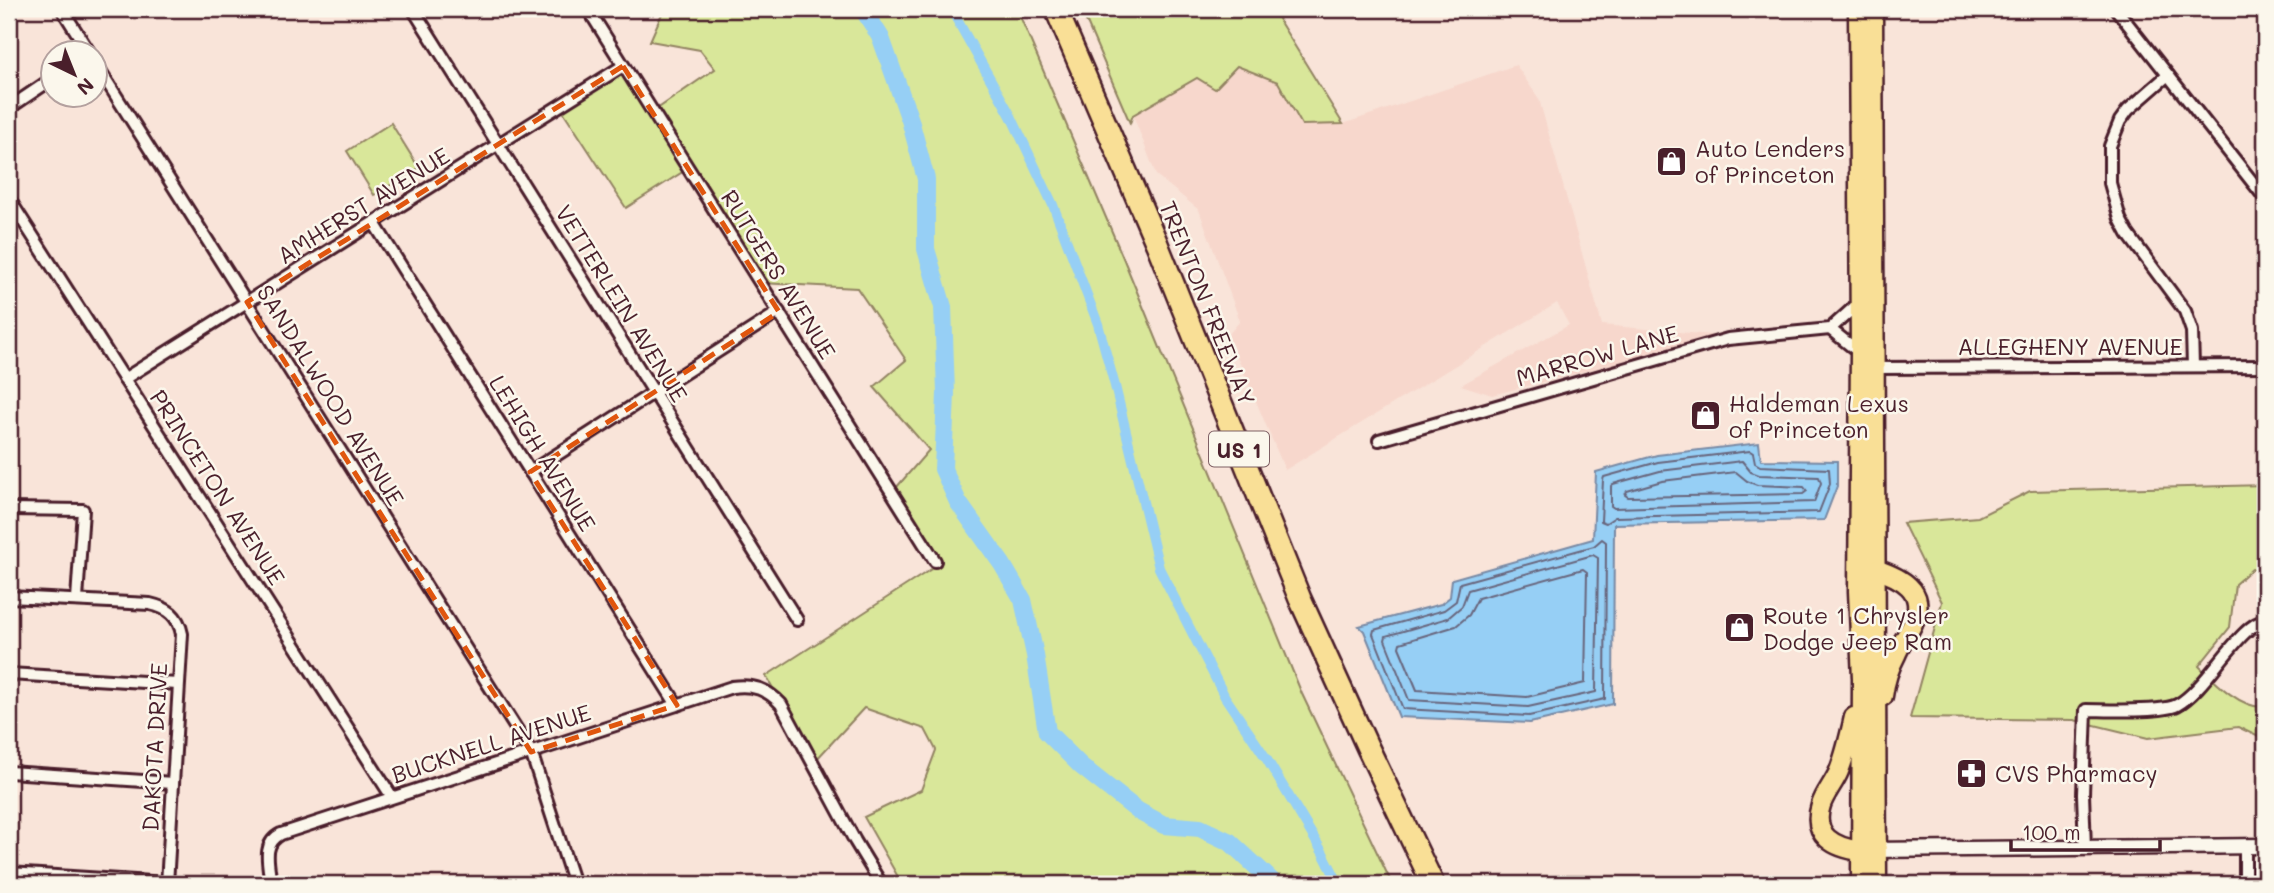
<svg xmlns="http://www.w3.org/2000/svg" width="2274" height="893" font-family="Mali,sans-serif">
	<rect width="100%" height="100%" fill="#f9e4d9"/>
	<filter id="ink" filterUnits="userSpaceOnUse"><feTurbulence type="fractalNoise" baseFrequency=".0143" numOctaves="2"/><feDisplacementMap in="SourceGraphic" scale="14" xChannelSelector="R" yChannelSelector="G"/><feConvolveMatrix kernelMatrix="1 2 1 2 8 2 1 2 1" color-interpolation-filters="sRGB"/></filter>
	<g filter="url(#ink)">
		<polygon fill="#f7d7cc" points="1516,65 1539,99 1602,325 1723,336 1492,395 1461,385 1569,325 1557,303 1285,470 1228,335 1240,321 1199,210 1156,175 1133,115 1197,78 1215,89 1237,66 1278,82 1302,125 1343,124"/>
		<g fill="#d9e79a" stroke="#928362" stroke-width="2">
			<polygon points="664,9 1017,9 1124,260 1302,694 1392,884 902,884 864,817 921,790 936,750 925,729 864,708 815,761 766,676 936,566 896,488 929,450 874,387 906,360 857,288 761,283 689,168 626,208 557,102 622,61 654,111 715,69 700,50 650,41"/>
			<polygon points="1081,9 1272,9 1343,124 1302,125 1278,82 1237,66 1215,89 1197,78 1133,115 1130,123"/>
			<polygon points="391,123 419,168 374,195 347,151"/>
			<path d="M2265,485V569H2252L2235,584L2230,627L2199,666C2215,682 2241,709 2265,707V740L2238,727L2148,738L2074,720L1910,718L1942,602L1903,523L1978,517L2030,491Z"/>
		</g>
		<polygon fill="#96cff5" stroke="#7889a4" stroke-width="2" points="1759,443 1761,460 1837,461 1837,486 1824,520 1614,524 1613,704 1530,723 1399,717 1364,631 1359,626 1441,604 1450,597 1452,579 1593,539 1596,472 1657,455"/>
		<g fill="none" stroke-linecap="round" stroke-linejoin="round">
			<g stroke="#68657c" stroke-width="2">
				<polygon points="1750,451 1753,453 1755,463 1760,466 1829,469 1830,484 1819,512 1615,517 1606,523 1601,521 1603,480 1604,477 1658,462"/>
				<polygon points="1742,461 1751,472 1759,475 1819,477 1821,483 1814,502 1614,508 1611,506 1611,486 1613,484 1660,471"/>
				<polygon points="1736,472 1747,481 1757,485 1804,487 1807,491 1803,494 1628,497 1625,495 1627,491 1662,481"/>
				<polygon points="1602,539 1606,542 1605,699 1529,716 1403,709 1373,634 1374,630 1444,610 1456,601 1460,583 1594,546"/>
				<polygon points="1593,555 1598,558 1596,692 1528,707 1409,700 1385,640 1386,636 1448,618 1462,606 1468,590"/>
				<polygon points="1583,569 1587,572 1585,683 1527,697 1417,690 1399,647 1400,643 1456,626 1469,615 1478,598"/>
			</g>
			<polyline stroke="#96cff5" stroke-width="10" points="951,9 1011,116 1053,205 1098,324 1115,386 1159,568 1225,697 1266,758 1323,853 1339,884"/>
			<polyline stroke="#96cff5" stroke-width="18" points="863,9 881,38 910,120 926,179 926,249 943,307 946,393 943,469 958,502 1002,564 1023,600 1035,655 1047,732 1081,766 1138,811 1164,825 1200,828 1230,842 1275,884"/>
			<defs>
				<g id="minor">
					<polyline points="62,9 89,52"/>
					<polyline points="413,9 797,620"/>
					<polyline points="588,9 935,561"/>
					<polyline points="2116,9 2265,198"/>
					<polyline points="94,61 531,752 574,884"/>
					<polyline points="2168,75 2128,110 2120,121 2110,146 2110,183 2120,219 2128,234 2185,311 2192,331 2193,366"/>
					<polyline points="9,108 52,79"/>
					<polyline points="9,199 392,797"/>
					<polyline points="374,223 677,705"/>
					<polyline points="1830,329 1860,353"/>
					<polyline points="1875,368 2265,366"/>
					<polyline points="124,379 623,66"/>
					<polyline points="1379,440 1728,339 1830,329 1860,302"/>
					<polyline points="530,472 779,312"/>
					<polyline points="9,509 83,510 77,599"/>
					<path d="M9,597L150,604C168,608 178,615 182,634L167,884"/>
					<polyline points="9,674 178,684"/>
					<polyline points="9,772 173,783"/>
					<path d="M2085,848L2083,794L2086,710C2105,710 2161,713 2177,705C2206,690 2241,622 2265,621"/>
					<polyline points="9,873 167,883"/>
					<path d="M271,884C269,865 261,844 281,834L732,687C753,684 767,689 781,704L855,841L881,884"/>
					<polyline points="2245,884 2245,847"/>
				</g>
				<polyline id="tertiary" points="1868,850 2265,846"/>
				<g id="primary">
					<polyline points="1858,9 1860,353 1858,591 1862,679 1861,884"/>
					<polyline points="1873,9 1877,884"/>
					<path d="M1875,569C1900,577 1927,590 1914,621C1909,633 1901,643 1896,655C1889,668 1885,681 1883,696"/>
					<path d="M1854,717C1850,735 1846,753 1839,771C1834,783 1825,793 1821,805C1811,836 1835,848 1861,851"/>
				</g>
				<polyline id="motorway" points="1056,9 1157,244 1300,599 1368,748 1433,884"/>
			</defs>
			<use href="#minor" stroke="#4a1f2b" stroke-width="16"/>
			<use href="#tertiary" stroke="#4a1f2b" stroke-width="19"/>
			<use href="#primary" stroke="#4a1f2b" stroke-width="23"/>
			<use href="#motorway" stroke="#4a1f2b" stroke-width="26"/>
			<use href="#minor" stroke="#fbf7ec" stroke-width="10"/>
			<use href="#tertiary" stroke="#fbf7ec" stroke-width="14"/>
			<use href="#primary" stroke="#f9df96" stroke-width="18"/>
			<use href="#motorway" stroke="#f9df96" stroke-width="21"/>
		</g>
	</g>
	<path fill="none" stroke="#e0560e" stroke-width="5" stroke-dasharray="14 9" stroke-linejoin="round" d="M623,66L779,312L530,472L677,705L531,752L247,302Z"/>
	<defs>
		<symbol id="shop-square" viewBox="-11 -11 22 22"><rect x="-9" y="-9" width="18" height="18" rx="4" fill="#4a1f2b" stroke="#fbf7ec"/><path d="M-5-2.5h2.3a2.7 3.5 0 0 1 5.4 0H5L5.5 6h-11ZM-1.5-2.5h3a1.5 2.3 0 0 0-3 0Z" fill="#fff"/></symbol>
		<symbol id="pharmacy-square" viewBox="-11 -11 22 22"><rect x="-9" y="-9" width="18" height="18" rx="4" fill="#4a1f2b" stroke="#fbf7ec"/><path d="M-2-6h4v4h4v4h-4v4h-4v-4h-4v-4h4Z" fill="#fff"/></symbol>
	</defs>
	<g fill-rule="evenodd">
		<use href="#shop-square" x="1654" y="144" width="35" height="35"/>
		<use href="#shop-square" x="1688" y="398" width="35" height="35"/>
		<use href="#shop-square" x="1722" y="610" width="35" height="35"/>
		<use href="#pharmacy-square" x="1954" y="756" width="35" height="35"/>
	</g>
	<g text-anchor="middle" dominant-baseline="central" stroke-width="5" stroke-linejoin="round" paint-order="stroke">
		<rect fill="#fbf7ec" stroke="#7f6065" stroke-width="2" x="1209" y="431.5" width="60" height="35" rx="5"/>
		<g font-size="21" font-weight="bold" fill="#4a1f2b">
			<text x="1239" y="449">US 1</text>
		</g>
		<g font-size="23" fill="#4a1f2b" stroke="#fbf7ec" text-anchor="start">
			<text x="1695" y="148">Auto Lenders<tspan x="1695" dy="26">of Princeton</tspan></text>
			<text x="1729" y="403">Haldeman Lexus<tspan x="1729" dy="26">of Princeton</tspan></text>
			<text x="1763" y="615">Route 1 Chrysler<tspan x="1763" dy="26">Dodge Jeep Ram</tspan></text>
			<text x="1995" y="773">CVS Pharmacy</text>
		</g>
		<g font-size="23" fill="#4a1f2b" stroke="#fbf7ec">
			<text transform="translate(363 205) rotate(-32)">AMHERST AVENUE</text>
			<text transform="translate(779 274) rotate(58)">RUTGERS AVENUE</text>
			<text transform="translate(622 303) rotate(58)">VETTERLEIN AVENUE</text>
			<text transform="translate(1208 303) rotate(68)">TRENTON FREEWAY</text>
			<text x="2070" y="346">ALLEGHENY AVENUE</text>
			<text transform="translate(1597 355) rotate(-16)">MARROW LANE</text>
			<text transform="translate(331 395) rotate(58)">SANDALWOOD AVENUE</text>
			<text transform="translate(543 453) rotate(58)">LEHIGH AVENUE</text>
			<text transform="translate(218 487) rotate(57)">PRINCETON AVENUE</text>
			<text transform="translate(491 743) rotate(-18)">BUCKNELL AVENUE</text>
			<text transform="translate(154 747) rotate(-87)">DAKOTA DRIVE</text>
		</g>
	</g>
	<rect width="2274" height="893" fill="none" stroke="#fbf7ec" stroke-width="35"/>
	<rect x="18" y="18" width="2239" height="858" fill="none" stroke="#4a1f2b" stroke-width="2.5" filter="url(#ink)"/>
	<g transform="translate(74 74) rotate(137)"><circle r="33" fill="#fbf7ec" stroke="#b4a19f" stroke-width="2"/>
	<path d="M0-5L12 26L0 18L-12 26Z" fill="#4a1f2b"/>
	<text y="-10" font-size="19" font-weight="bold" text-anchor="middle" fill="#4a1f2b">N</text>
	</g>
	<path d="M2011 840v10h149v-10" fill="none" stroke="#4a1f2b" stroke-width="3.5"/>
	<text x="2022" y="840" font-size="21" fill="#4a1f2b" stroke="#fbf7ec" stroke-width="5" paint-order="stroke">100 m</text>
</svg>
